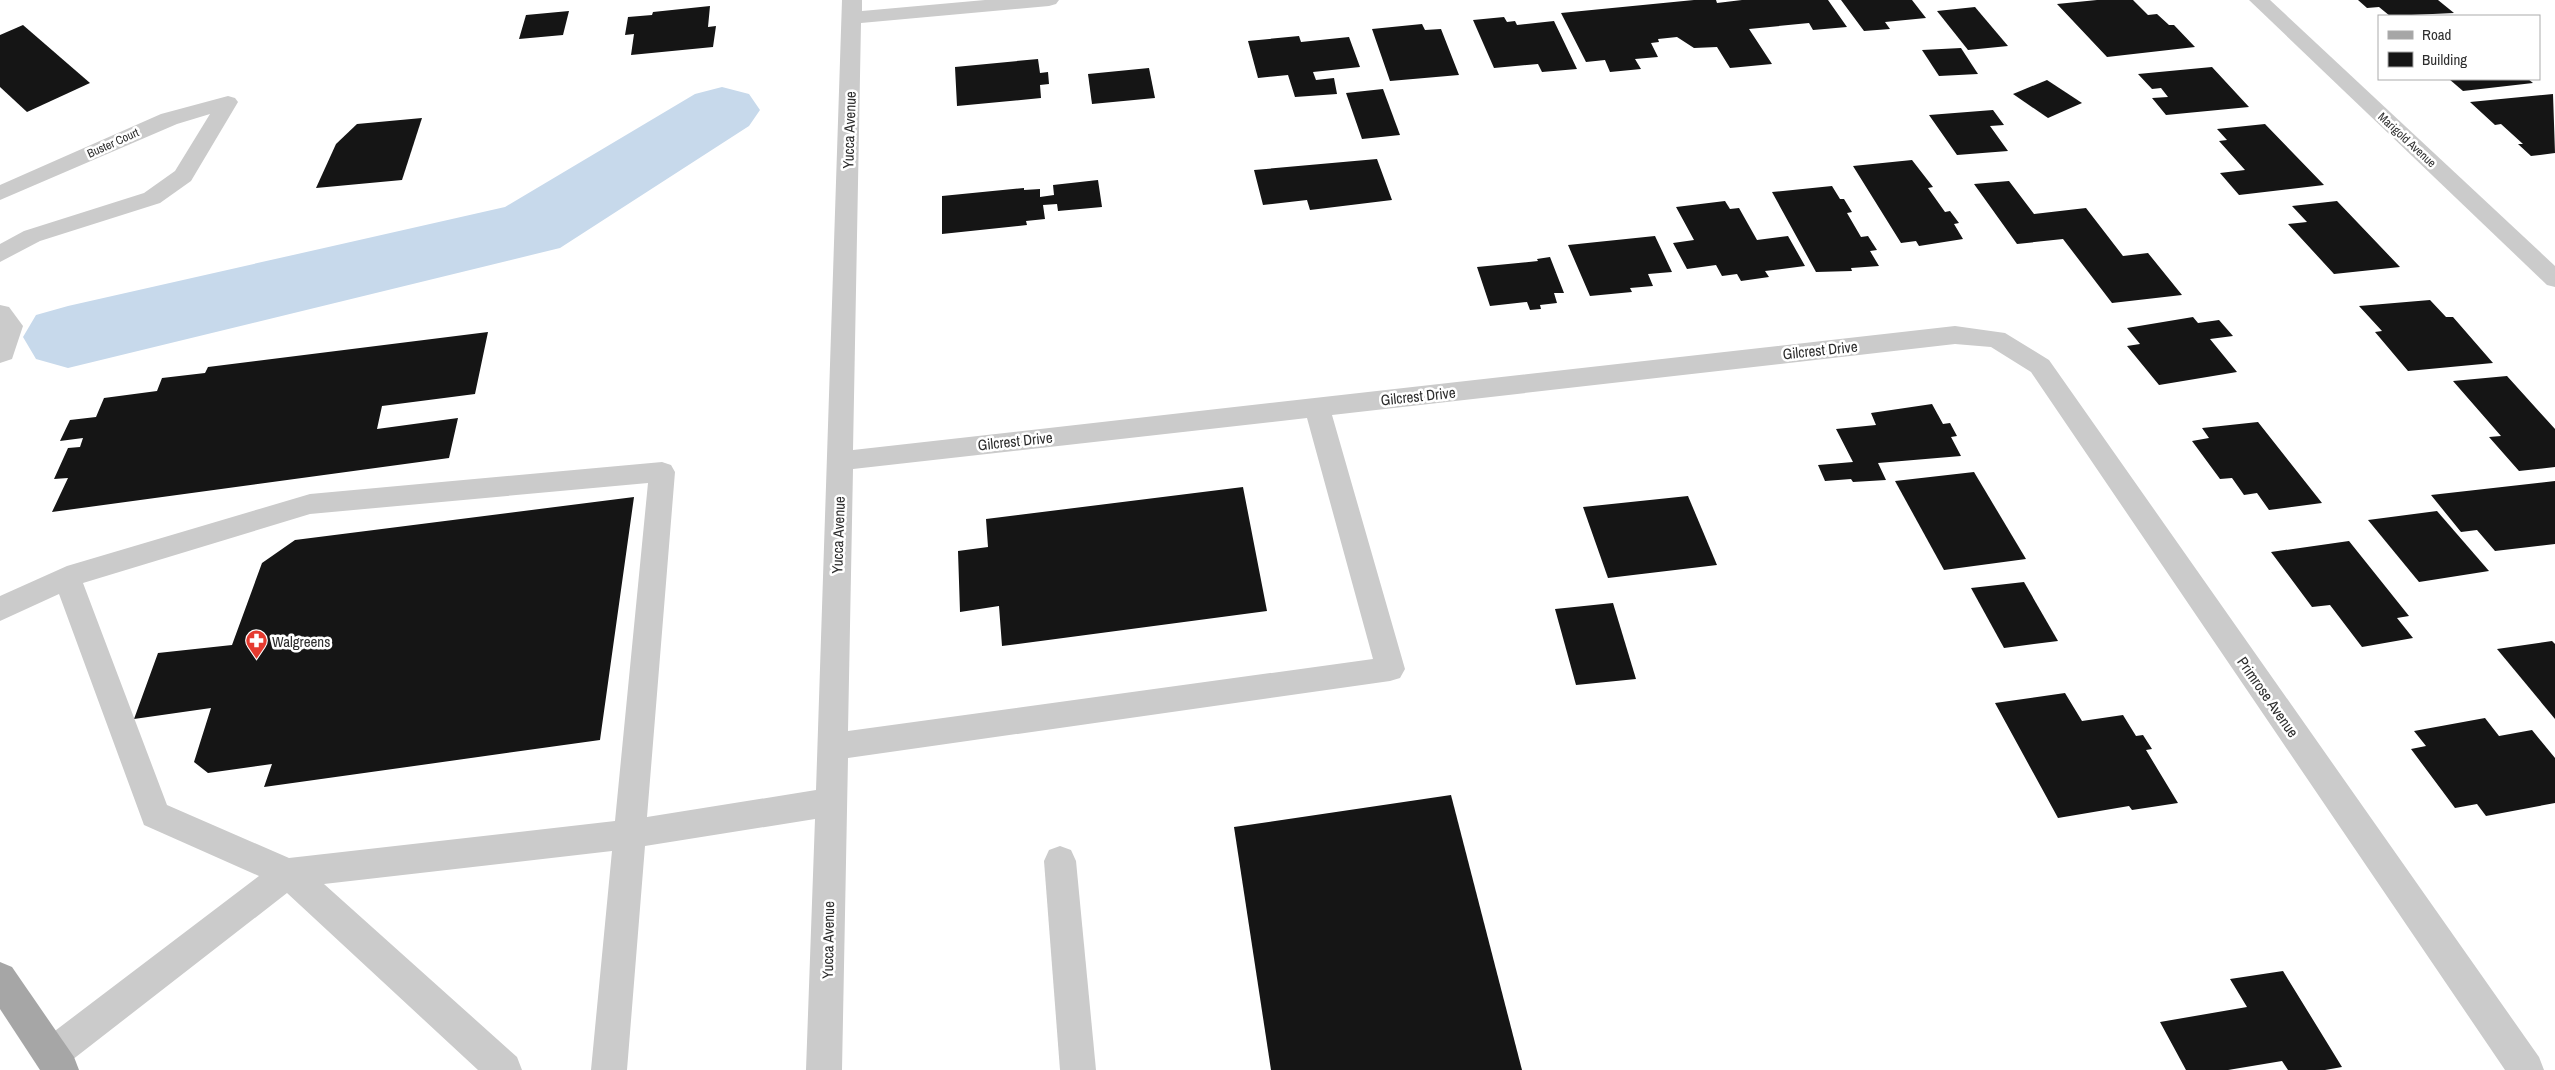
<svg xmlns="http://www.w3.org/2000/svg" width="2555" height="1070" font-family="'Archivo Narrow',sans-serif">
	<rect width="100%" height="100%" fill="#fff"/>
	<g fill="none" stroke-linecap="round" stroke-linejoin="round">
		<polygon fill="#c7d9eb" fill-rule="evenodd" points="722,87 749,94 760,110 749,126 560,248 68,368 36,359 23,337 36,315 68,306 505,207 695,94"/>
	</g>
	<g fill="#151515">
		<polygon points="1694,0 1716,0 1717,3 1742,0 1828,0 1847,27 1813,30 1809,23 1749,29 1772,64 1730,68 1717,47 1694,48 1677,37 1658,39 1659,42 1651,43 1658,57 1635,59 1641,69 1610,72 1605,60 1586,62 1561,13"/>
		<polygon points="1841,0 1912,0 1926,18 1885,22 1890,29 1864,31"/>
		<polygon points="2097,0 2133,0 2148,15 2157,14 2169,25 2174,25 2195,47 2107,57 2057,4"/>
		<polygon points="2358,0 2438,0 2454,13 2390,16 2379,7 2367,8"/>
		<polygon points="710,6 708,27 716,26 713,47 631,55 634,34 625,35 628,17 652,15 653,12"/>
		<polygon points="1975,7 2008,46 1968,50 1937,11"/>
		<polygon points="569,11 563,35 519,39 526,15"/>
		<polygon points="1504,17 1507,22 1515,21 1517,25 1554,21 1577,69 1542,72 1538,64 1494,68 1473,20"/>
		<polygon points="1422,24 1425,30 1441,29 1459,75 1390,81 1372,29"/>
		<polygon points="23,25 90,83 27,112 0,87 0,35"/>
		<polygon points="1299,36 1301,42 1349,37 1360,67 1313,72 1316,80 1334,78 1337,94 1295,97 1288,75 1258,78 1248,41"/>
		<polygon points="1961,48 1978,74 1939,76 1922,50"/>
		<polygon points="1038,59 1040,73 1048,72 1049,84 1040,85 1041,98 957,106 955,67"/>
		<polygon points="2212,67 2249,107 2166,115 2152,98 2168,97 2161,88 2152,89 2138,74"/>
		<polygon points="1149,68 1155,98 1092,104 1088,74"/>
		<polygon points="2449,79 2528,79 2533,83 2463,91"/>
		<polygon points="2047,80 2082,103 2048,118 2013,94"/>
		<polygon points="1383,89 1400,135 1362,139 1346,93"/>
		<polygon points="2553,94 2555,153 2531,156 2518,144 2523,144 2501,124 2495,125 2470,102"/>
		<polygon points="1993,110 2004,125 1990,126 2008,151 1957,155 1929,115"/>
		<polygon points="422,118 402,180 316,188 336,144 357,124"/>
		<polygon points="2265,124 2324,185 2239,195 2220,173 2245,170 2219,141 2227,140 2217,129"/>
		<polygon points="1377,159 1392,200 1310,210 1307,200 1263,205 1254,170"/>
		<polygon points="1912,160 1933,187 1928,188 1945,212 1950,211 1959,223 1954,224 1963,239 1919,246 1916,241 1901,243 1853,166"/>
		<polygon points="1098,180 1102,207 1058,211 1057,204 1043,205 1045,219 1026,221 1027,225 942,234 942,196 1024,188 1024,190 1040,189 1040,197 1054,195 1053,185"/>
		<polygon points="2009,181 2034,214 2086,208 2123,256 2148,253 2182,295 2112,303 2063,239 2017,244 1974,184"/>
		<polygon points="1832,186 1840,199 1844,199 1852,212 1847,213 1861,237 1868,236 1877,250 1870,251 1879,266 1851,268 1852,271 1816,272 1772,192"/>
		<polygon points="1725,201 1730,209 1739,208 1757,240 1788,236 1805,266 1765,271 1769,277 1741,281 1737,274 1722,276 1716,265 1687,269 1673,243 1694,240 1676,207"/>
		<polygon points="2337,201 2400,267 2334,274 2288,224 2307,222 2292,206"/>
		<polygon points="1655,236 1672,272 1648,274 1653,286 1630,288 1632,292 1590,296 1568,245"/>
		<polygon points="1550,257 1564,293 1554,293 1557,303 1540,305 1541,309 1530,310 1527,302 1490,306 1477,267 1538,261 1537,259"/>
		<polygon points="2430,300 2446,317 2453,317 2493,363 2408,371 2375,332 2382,331 2359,306"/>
		<polygon points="2193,317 2198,323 2219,320 2233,336 2210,339 2237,372 2159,385 2127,346 2140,344 2127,328"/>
		<polygon points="488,332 475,394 382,406 377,429 458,418 449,458 52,512 68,478 54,479 68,448 80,447 83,438 60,441 70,420 96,417 104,398 157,391 162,378 205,373 208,367"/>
		<polygon points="2507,376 2555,429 2555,467 2519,471 2489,437 2501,436 2453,381"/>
		<polygon points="1932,404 1943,424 1950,423 1957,436 1951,437 1961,456 1878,463 1886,480 1853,482 1851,479 1825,481 1818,465 1853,462 1836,429 1876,425 1871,413"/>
		<polygon points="2258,422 2322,503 2269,510 2257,493 2244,495 2232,478 2220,479 2192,441 2209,438 2202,428"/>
		<polygon points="1974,472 2026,559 1944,570 1895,481"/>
		<polygon points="2555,481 2555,544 2495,551 2477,530 2461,532 2431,495"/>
		<polygon points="1243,487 1267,611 1002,646 999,606 960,612 958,551 988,547 986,519"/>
		<polygon points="1688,496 1717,565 1608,578 1583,507"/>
		<polygon points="634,497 600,740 264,787 272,764 208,773 194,762 211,708 134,719 158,653 232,645 262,563 295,540"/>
		<polygon points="2437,511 2489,571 2419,582 2368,520"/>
		<polygon points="2349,541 2409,616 2397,618 2413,638 2362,647 2330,605 2312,607 2271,552"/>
		<polygon points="2024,582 2058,641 2004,648 1971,588"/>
		<polygon points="1613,603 1636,679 1576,685 1555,609"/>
		<polygon points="2552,641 2555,644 2555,719 2497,649"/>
		<polygon points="2065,693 2082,721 2123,715 2136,736 2143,735 2152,749 2146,750 2178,803 2132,810 2129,806 2058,818 1995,703"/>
		<polygon points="2485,718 2499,736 2532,730 2555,758 2555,803 2486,816 2477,804 2455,808 2411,749 2426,746 2414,731"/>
		<polygon points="1451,795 1522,1070 1271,1070 1234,827"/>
		<polygon points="2283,971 2342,1067 2325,1070 2288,1070 2282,1061 2228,1070 2186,1070 2160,1022 2247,1007 2230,979"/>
	</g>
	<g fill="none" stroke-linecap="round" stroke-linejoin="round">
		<g fill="#cbcbcb" fill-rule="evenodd">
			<path d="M842,0H862V11L985,0H1059L1056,4L1049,6L861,23L853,450L1955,326L2005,333L2049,360L2539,1057L2544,1070H2505L2031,372L1991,347L1955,344L1332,415L1405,669L1400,678L1390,681L848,758L842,1070H806L815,819L645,846L627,1070H591L612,851L324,884L517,1057L522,1070H478L287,893L63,1067L57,1070L39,1067L33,1055L39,1043L259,876L144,825L59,594L0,621V596L67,566L310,494L662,462L671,465L675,472L647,817L816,790ZM1307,418L1373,659L848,731L853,469ZM648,483L615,821L289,858L167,805L83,583L310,514Z"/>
			<polygon points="2249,0 2270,0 2555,266 2555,287 2547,285"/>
			<polygon points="228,96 235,98 238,102 191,181 160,203 40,241 0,262 0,244 24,231 144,193 175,171 210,114 177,124 0,200 0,185 161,114"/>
			<polygon points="0,305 9,307 23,326 12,359 0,363"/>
			<polygon points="1060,846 1071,850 1076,861 1096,1070 1060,1070 1044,861 1049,850"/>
		</g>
		<polygon fill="#a6a6a6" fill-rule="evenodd" points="0,962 12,967 74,1057 79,1070 40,1070 0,1009"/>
	</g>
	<defs>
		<symbol id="pharmacy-pin" viewBox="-11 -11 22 30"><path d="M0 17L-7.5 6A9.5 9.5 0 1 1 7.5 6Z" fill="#e53b30" stroke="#fff"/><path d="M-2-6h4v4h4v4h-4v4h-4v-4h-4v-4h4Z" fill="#fff"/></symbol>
	</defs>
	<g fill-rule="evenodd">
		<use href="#pharmacy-pin" x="244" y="628" width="25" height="34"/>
	</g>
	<g text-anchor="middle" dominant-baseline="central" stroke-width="5" stroke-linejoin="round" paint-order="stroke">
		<g font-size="12" fill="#2e2e2e" stroke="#fff">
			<text transform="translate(2407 140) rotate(43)">Marigold Avenue</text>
			<text transform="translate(113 143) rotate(-24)">Buster Court</text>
		</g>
		<g font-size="15" fill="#2e2e2e" stroke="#fff">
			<text transform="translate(849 130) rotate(-88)">Yucca Avenue</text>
			<text transform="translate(1820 350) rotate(-6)">Gilcrest Drive</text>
			<text transform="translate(1418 396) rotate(-6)">Gilcrest Drive</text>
			<text transform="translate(1015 441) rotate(-6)">Gilcrest Drive</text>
			<text transform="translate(838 535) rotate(-88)">Yucca Avenue</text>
			<text transform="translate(2268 697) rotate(55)">Primrose Avenue</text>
			<text transform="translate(828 940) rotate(-89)">Yucca Avenue</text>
		</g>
		<g font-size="15" fill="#2e2e2e" stroke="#fff" text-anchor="start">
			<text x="272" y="641">Walgreens</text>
		</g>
	</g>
	<rect x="2378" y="15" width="162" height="65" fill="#ffffff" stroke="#ababab"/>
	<rect x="2388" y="31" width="25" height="8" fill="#a6a6a6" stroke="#ababab"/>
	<text x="2422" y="40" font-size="15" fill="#2e2e2e">Road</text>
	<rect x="2388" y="52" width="25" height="15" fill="#151515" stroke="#ababab"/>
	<text x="2422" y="65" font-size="15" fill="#2e2e2e">Building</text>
</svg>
